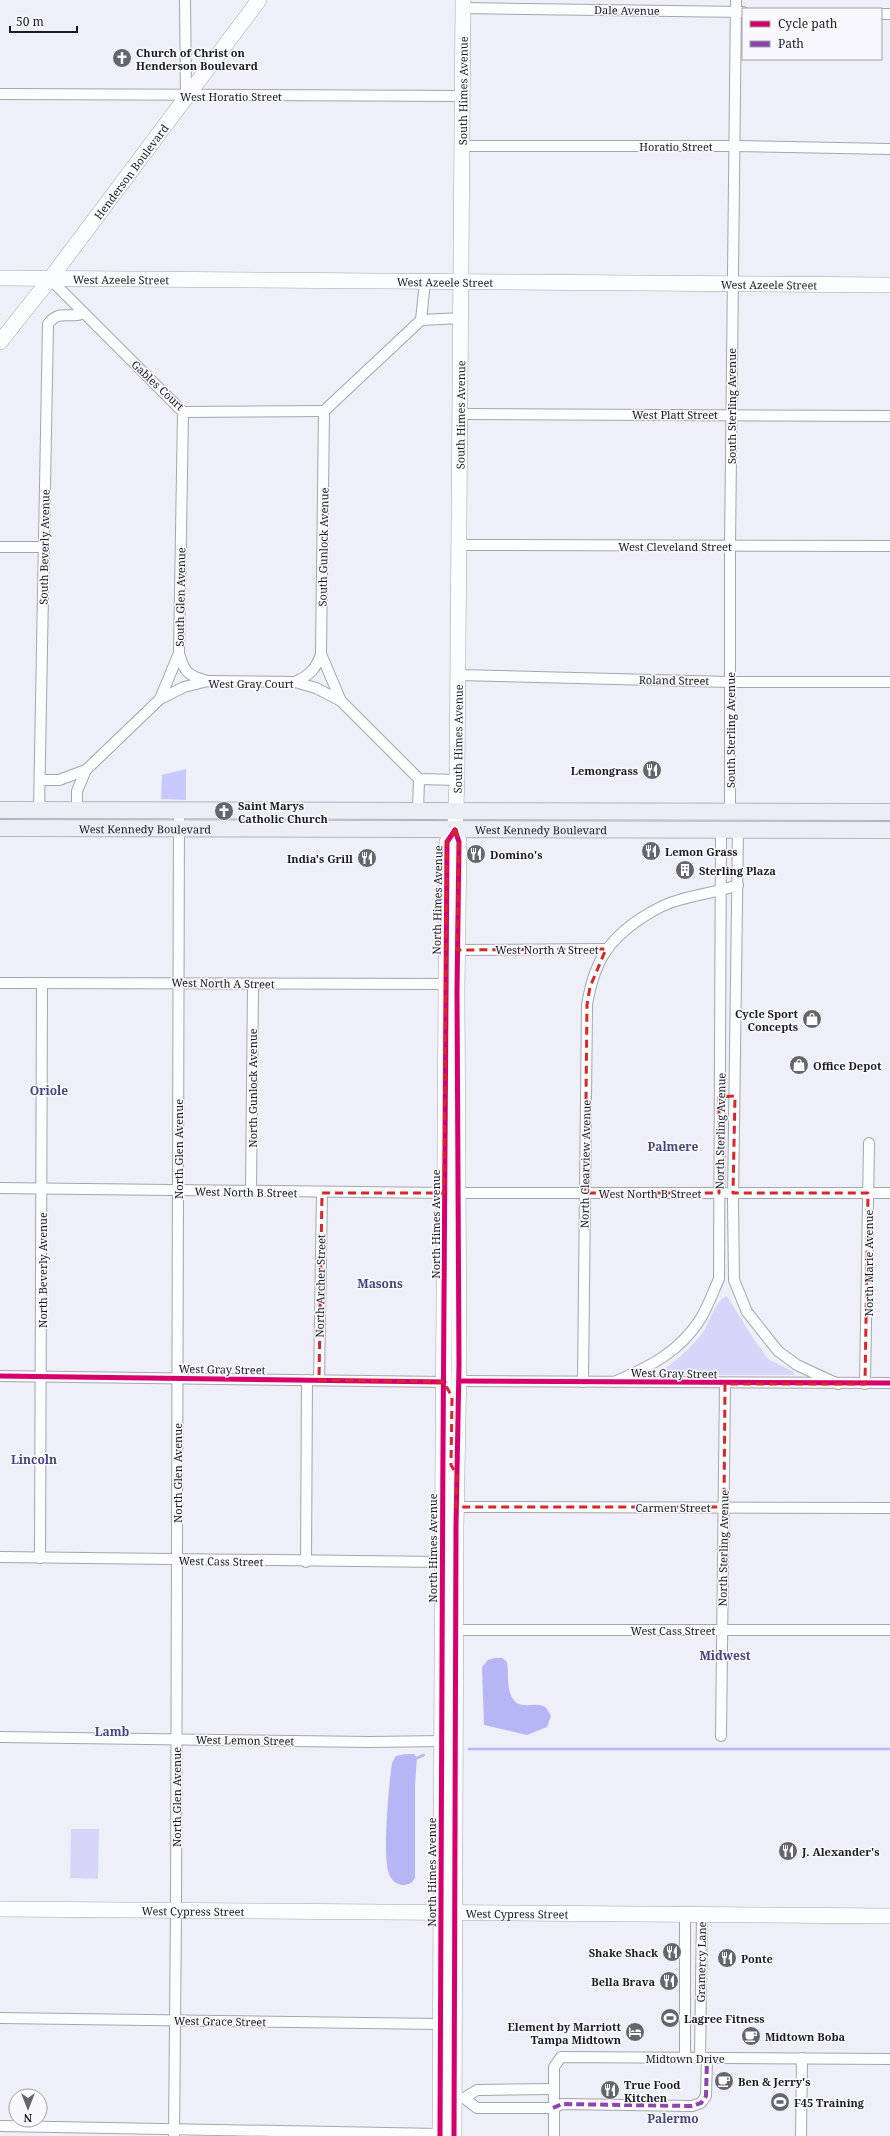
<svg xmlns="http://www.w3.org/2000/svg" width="890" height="2136" font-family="'Noto Serif',serif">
	<rect width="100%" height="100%" fill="#eeeff9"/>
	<g fill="#d6d7f8">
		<path d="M727,1296L753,1338L768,1359L794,1372V1375H656C673,1363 691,1349 703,1332C710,1322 715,1300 727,1296Z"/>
		<polygon points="71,1829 99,1829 98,1879 70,1878"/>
	</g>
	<polygon fill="#c8c8fc" points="186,769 186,800 161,799 162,775"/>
	<g fill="#b6b6f5">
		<path d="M495,1658H502L507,1662C509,1674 506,1688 513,1699C520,1710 534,1702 543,1706C547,1707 549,1713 551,1716L547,1727L527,1735L484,1725L482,1667L488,1660Z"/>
		<path d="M406,1754H414L417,1758L415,1784V1878C412,1883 409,1885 402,1885C396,1884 391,1880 389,1874C382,1857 389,1783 392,1763L396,1756Z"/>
	</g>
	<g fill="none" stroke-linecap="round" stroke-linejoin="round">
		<g stroke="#b6b6f5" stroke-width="2.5">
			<polyline points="469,1749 890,1749"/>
			<polyline points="417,1758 424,1755"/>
		</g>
		<defs>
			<g id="street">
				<polyline points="185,0 186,96"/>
				<polyline points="463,8 743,12"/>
				<polyline points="881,14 890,14"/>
				<polyline points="0,94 463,96"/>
				<polyline points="462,146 734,146 890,149"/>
				<polyline points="50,279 183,412 324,411"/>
				<polyline points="421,320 425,282"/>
				<polyline points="460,414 890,416"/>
				<polyline points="460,545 890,546"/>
				<polyline points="0,547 44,547"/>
				<path d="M179,653C184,673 189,676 208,681"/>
				<polyline points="457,675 730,682 890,682"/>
				<path d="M295,682C310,675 316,669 321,654"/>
				<polyline points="160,699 184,687 208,681 295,682 316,688 341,701"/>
				<polyline points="40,780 59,780 86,770"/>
				<polyline points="457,780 419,779 341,701 321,654 324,411 421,320 462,318"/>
				<path d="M39,810L48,324C60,308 69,320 84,313"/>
				<polyline points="77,810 77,791 86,770 160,699 179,653 183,412"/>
				<polyline points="418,811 419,779"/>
				<polyline points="730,812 730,546 736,0"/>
				<polyline points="738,830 733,1200 734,1280 747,1312 778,1351 797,1365 838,1384"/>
				<polyline points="457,950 606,949"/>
				<polyline points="0,983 445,984"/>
				<polyline points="0,1188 444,1193"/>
				<polyline points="251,1192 253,984"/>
				<polyline points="458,1193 890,1193"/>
				<polyline points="0,1376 444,1382"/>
				<polyline points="319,1380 322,1193"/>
				<polyline points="459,1381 890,1383"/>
				<path d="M583,1382L587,1005C594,963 607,940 643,917C654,910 667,903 679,900C699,894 718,892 738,885"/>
				<path d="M614,1382C649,1367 680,1352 701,1318C708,1306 713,1292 719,1279L721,830"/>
				<polyline points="865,1384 869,1143"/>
				<polyline points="456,1507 890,1508"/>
				<polyline points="0,1557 442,1562"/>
				<polyline points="40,1558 42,983"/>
				<polyline points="306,1562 307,1380"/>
				<polyline points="456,1630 890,1630"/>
				<polyline points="721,1736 725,1384"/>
				<polyline points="0,1737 370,1742 442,1741"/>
				<polyline points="0,2018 440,2024"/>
				<polyline points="685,2058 685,1914"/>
				<polyline points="700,2058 702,1914"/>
				<polyline points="458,2098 464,2098 477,2090 553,2089"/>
				<polyline points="464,2098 477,2108 553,2108 562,2104 692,2106 701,2103 706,2096 707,2058"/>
				<polyline points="0,2126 440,2134"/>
				<polyline points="174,2136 176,1911 179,811"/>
				<polyline points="554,2136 554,2067 561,2057 890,2059"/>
				<polyline points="801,2136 802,2058"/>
			</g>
			<g id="secondary">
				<path id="s1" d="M0,278L890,285"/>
				<path id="s2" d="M0,342L50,279L259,0"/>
				<path id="s3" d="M0,1909L890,1916"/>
				<path d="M440,2136C441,1705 444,1273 447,842L455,830"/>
				<path id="s4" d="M454,2136L456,1526L459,1365L457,991L459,842L455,830L457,780L463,0"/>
			</g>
			<g id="primary">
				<polyline points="0,810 890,812"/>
				<path id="s5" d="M0,828L890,830"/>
			</g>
		</defs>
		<use href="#street" stroke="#a5a5ad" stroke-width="12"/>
		<use href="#secondary" stroke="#a5a5ad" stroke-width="16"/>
		<use href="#primary" stroke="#b2b2c2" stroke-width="18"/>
		<use href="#street" stroke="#fcfdfe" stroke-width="10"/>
		<use href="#secondary" stroke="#fcfdfe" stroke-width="15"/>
		<use href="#primary" stroke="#ededf6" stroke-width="16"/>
		<polyline stroke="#8e44ad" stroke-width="4" stroke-dasharray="8 4" stroke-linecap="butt" points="553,2108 562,2104 692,2106 701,2103 706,2096 707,2058"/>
		<defs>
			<g id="cycleway">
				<polyline points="0,1376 444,1382"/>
				<polyline points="459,1381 890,1383"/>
				<path d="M440,2136C441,1705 444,1273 447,842L455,830"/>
				<polyline points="454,2136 456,1526 459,1365 457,991 459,842 455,830"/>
			</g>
		</defs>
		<use href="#cycleway" stroke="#f9f9fd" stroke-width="8"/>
		<use href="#cycleway" stroke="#d6006c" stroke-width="5"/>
	</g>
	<path fill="none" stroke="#d62828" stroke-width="3" stroke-dasharray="8 5" stroke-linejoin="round" d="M455,830L459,842L457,950L606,949L590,987L587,1005L585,1193H719V1097L735,1096L733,1193H868L865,1384H725L724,1507H456L457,1475L451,1465L452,1397L444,1382L319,1380L322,1193H444L447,842Z"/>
	<defs>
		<symbol id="church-disc" viewBox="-11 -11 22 22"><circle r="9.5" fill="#64656d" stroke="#f9f9fd"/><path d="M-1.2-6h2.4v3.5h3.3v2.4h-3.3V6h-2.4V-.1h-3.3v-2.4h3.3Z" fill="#fff"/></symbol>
		<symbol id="restaurant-disc" viewBox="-11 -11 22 22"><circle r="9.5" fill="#64656d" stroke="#f9f9fd"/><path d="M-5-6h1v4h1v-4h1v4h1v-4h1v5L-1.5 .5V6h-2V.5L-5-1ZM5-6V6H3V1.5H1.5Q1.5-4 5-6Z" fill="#fff"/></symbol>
		<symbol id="building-disc" viewBox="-11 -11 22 22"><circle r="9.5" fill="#64656d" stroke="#f9f9fd"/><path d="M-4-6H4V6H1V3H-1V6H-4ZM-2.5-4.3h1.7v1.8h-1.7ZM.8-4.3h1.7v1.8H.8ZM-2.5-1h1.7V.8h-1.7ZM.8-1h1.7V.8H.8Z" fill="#fff"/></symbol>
		<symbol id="shop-disc" viewBox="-11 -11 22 22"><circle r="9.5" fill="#64656d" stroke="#f9f9fd"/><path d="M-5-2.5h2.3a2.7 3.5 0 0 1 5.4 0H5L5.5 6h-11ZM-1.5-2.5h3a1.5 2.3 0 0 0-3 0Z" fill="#fff"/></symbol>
		<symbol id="stadium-disc" viewBox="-11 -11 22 22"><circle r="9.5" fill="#64656d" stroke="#f9f9fd"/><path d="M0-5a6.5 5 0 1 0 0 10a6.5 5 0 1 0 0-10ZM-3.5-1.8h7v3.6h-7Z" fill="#fff"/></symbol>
		<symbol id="hotel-disc" viewBox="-11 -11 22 22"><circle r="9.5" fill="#64656d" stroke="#f9f9fd"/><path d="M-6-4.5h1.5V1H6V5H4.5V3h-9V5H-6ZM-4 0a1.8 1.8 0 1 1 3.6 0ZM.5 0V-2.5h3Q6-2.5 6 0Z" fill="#fff"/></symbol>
		<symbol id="cafe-disc" viewBox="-11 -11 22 22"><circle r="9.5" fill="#64656d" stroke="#f9f9fd"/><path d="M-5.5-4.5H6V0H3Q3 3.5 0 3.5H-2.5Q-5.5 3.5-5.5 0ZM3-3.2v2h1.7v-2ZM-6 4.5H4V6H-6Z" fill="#fff"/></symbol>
	</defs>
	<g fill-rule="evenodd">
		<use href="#church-disc" x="111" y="47" width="22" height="22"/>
		<use href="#restaurant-disc" x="641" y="759" width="22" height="22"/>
		<use href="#church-disc" x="213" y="800" width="22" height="22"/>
		<use href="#restaurant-disc" x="640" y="840" width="22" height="22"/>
		<use href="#restaurant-disc" x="465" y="843" width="22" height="22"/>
		<use href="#restaurant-disc" x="356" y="847" width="22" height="22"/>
		<use href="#building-disc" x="674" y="859" width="22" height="22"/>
		<use href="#shop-disc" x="801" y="1008" width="22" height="22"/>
		<use href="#shop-disc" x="788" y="1054" width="22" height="22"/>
		<use href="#restaurant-disc" x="777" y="1840" width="22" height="22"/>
		<use href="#restaurant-disc" x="661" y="1941" width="22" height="22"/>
		<use href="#restaurant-disc" x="716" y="1947" width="22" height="22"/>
		<use href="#restaurant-disc" x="658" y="1970" width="22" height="22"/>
		<use href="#stadium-disc" x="659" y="2007" width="22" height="22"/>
		<use href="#hotel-disc" x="624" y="2021" width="22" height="22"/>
		<use href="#cafe-disc" x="740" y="2025" width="22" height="22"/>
		<use href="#cafe-disc" x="713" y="2070" width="22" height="22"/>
		<use href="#restaurant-disc" x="599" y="2079" width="22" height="22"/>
		<use href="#stadium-disc" x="769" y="2091" width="22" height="22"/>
	</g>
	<g text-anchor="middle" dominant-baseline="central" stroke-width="3" stroke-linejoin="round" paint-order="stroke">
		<g font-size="11" fill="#1a1a21" stroke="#f9f9fd">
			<text transform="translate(627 10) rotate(1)">Dale Avenue</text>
			<text stroke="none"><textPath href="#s4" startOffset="2046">South Himes Avenue</textPath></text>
			<text x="231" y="96">West Horatio Street</text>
			<text x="676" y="146">Horatio Street</text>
			<text stroke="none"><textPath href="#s2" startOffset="215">Henderson Boulevard</textPath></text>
			<text stroke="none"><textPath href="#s1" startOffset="121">West Azeele Street</textPath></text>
			<text stroke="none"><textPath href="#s1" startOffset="445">West Azeele Street</textPath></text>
			<text stroke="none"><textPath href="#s1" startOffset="769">West Azeele Street</textPath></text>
			<text transform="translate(158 385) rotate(43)">Gables Court</text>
			<text transform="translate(731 406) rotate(-90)">South Sterling Avenue</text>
			<text x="675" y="414">West Platt Street</text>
			<text stroke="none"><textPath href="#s4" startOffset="1722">South Himes Avenue</textPath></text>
			<text x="675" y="546">West Cleveland Street</text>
			<text transform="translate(44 547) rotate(-89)">South Beverly Avenue</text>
			<text transform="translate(323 547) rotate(-89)">South Gunlock Avenue</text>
			<text transform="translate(180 597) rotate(-89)">South Glen Avenue</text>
			<text transform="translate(674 680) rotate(1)">Roland Street</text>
			<text x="251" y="683">West Gray Court</text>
			<text transform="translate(730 730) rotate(-90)">South Sterling Avenue</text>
			<text stroke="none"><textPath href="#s4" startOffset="1398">South Himes Avenue</textPath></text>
			<text stroke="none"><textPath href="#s5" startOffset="145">West Kennedy Boulevard</textPath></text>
			<text stroke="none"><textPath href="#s5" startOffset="541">West Kennedy Boulevard</textPath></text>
			<text transform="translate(437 900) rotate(-89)">North Himes Avenue</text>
			<text x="547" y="949">West North A Street</text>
			<text transform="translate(223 983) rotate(1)">West North A Street</text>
			<text transform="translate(252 1088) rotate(-90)">North Gunlock Avenue</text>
			<text transform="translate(720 1131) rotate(-89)">North Sterling Avenue</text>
			<text transform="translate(178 1149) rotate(-90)">North Glen Avenue</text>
			<text transform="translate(585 1164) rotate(-89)">North Clearview Avenue</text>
			<text transform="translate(246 1192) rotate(1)">West North B Street</text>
			<text x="650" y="1193">West North B Street</text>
			<text transform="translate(435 1224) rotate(-90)">North Himes Avenue</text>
			<text transform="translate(868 1263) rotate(-90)">North Marie Avenue</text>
			<text transform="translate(42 1270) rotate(-90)">North Beverly Avenue</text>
			<text transform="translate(320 1286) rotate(-89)">North Archer Street</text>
			<text transform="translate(222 1369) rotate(1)">West Gray Street</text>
			<text transform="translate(674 1373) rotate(1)">West Gray Street</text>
			<text transform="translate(177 1473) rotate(-90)">North Glen Avenue</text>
			<text x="673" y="1507">Carmen Street</text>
			<text transform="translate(432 1548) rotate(-90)">North Himes Avenue</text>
			<text transform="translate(723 1548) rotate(-89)">North Sterling Avenue</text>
			<text transform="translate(221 1561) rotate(1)">West Cass Street</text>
			<text x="673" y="1630">West Cass Street</text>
			<text transform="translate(245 1740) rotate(1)">West Lemon Street</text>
			<text transform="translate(176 1797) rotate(-90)">North Glen Avenue</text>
			<text transform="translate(431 1872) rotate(-90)">North Himes Avenue</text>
			<text stroke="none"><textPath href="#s3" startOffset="193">West Cypress Street</textPath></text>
			<text stroke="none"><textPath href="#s3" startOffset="517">West Cypress Street</textPath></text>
			<text transform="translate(701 1962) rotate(-89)">Gramercy Lane</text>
			<text transform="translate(220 2021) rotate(1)">West Grace Street</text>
			<text x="685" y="2058">Midtown Drive</text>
		</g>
		<g font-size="11" font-weight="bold" fill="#1a1a21" stroke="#f9f9fd" text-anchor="start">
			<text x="136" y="52">Church of Christ on<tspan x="136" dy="13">Henderson Boulevard</tspan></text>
			<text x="638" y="770" text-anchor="end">Lemongrass</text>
			<text x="238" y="805">Saint Marys<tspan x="238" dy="13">Catholic Church</tspan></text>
			<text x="665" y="851">Lemon Grass</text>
			<text x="490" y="854">Domino's</text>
			<text x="353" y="858" text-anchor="end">India's Grill</text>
			<text x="699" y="870">Sterling Plaza</text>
			<text x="798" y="1013" text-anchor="end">Cycle Sport<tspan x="798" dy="13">Concepts</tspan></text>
			<text x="813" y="1065">Office Depot</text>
			<text x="802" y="1851">J. Alexander's</text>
			<text x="658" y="1952" text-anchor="end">Shake Shack</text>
			<text x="741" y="1958">Ponte</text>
			<text x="655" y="1981" text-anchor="end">Bella Brava</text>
			<text x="684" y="2018">Lagree Fitness</text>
			<text x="621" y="2026" text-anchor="end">Element by Marriott<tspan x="621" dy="13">Tampa Midtown</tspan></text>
			<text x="765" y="2036">Midtown Boba</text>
			<text x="738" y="2081">Ben &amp; Jerry's</text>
			<text x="624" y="2084">True Food<tspan x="624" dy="13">Kitchen</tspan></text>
			<text x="794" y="2102">F45 Training</text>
		</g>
		<g font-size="12" font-weight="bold" fill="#454481" stroke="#f9f9fd">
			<text x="49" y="1090">Oriole</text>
			<text x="673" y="1146">Palmere</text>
			<text x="380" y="1283">Masons</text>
			<text x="34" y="1459">Lincoln</text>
			<text x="725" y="1655">Midwest</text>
			<text x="112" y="1731">Lamb</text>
			<text x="673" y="2118">Palermo</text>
		</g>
	</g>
	<rect x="742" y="8" width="140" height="52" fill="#f9f9fd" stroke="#a0a0a5"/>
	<rect x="750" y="21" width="20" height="6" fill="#d6006c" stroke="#a0a0a5"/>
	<text x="778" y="28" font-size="12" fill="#1a1a21">Cycle path</text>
	<rect x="750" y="41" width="20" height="6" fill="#8e44ad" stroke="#a0a0a5"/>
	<text x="778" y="48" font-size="12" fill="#1a1a21">Path</text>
	<g transform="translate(28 2108) rotate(180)"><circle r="19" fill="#f9f9fd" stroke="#a0a0a5"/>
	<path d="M0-3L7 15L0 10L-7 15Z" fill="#64656d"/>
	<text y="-6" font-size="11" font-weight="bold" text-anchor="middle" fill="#1a1a21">N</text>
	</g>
	<path d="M10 26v6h67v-6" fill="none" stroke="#1a1a21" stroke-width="2"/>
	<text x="16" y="26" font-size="12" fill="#1a1a21" stroke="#f9f9fd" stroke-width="3" paint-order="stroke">50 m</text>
</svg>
